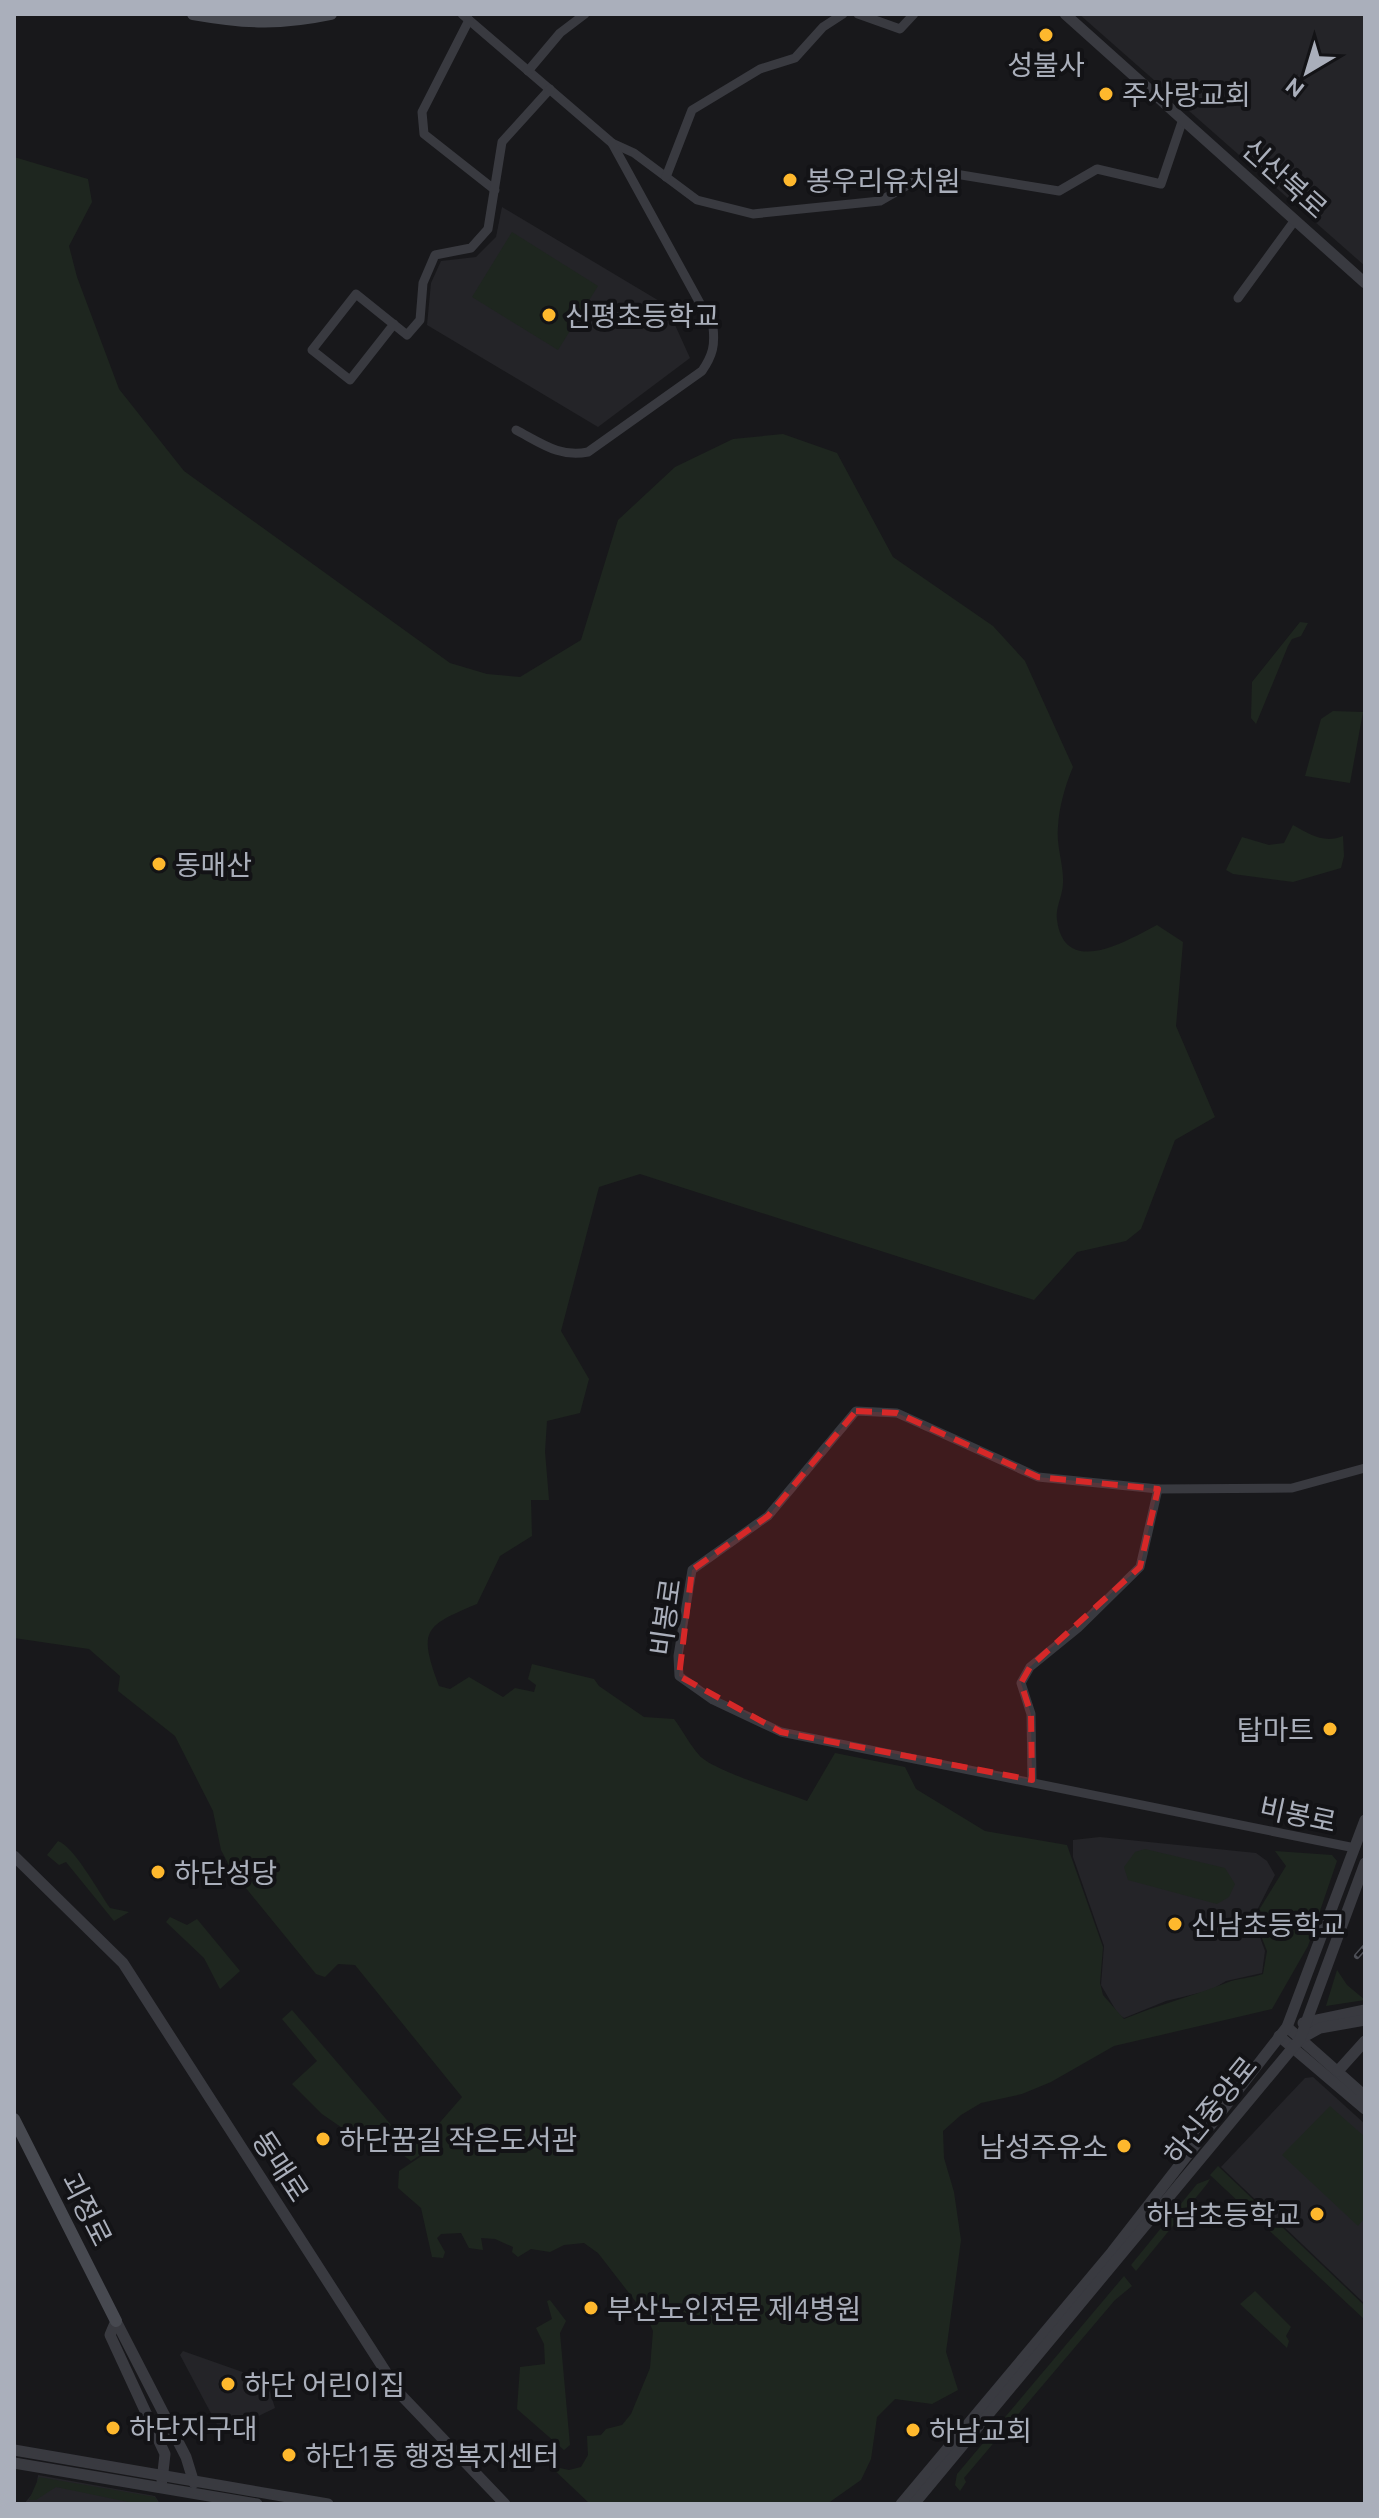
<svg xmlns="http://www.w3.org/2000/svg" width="1379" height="2518" font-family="Ubuntu,'Noto Sans KR',sans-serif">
	<rect width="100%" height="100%" fill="#18181b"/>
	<g fill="#242428">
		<polygon points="1079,14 1361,14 1365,17 1365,266"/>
		<polygon points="502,207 666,305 690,358 598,427 427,325 431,283 441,261 476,257 496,237"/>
		<polygon points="1100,1837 1256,1853 1267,1861 1275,1875 1253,1918 1265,1951 1262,1973 1226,1981 1211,1990 1166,2001 1124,2018 1118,2014 1101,1985 1104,1946 1073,1857 1073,1840"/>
		<polygon points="1313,2077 1365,2124 1365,2304 1221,2167 1305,2078"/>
		<polygon points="183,2351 251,2375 270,2392 275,2408 222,2434 180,2355"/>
		<polygon points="38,2475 155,2496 160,2504 24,2504 36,2489"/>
	</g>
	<g fill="#1e261f">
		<path d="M14,157L88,179L92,202L69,246L77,277L119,389L184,471L450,663L487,674L520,677L581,640L618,520L675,467L733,439L783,434L837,453L893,557L993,626L1025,661L1073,767C1065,786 1059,807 1058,827C1056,846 1064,865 1063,883C1063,895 1055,908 1057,920C1065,979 1128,940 1157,925L1183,942L1176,1026L1215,1117L1175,1140L1141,1229L1126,1241L1077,1252L1034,1300L640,1174L599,1187L561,1331L589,1379L580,1413L547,1421L545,1452L549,1500H531L532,1536L500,1556L477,1604C424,1626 418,1630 439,1686L450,1689L469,1677L503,1697L515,1688L534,1692L536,1685L528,1679L532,1664L594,1679L599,1686L644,1717L674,1719C683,1731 690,1745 699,1755C711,1770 784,1792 807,1801L835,1753L905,1767L916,1789L985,1831L1067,1845L1103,1947L1100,1983L1103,1995L1124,2019C1158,2005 1192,1996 1226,1983C1238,1978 1251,1978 1263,1974L1267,1951L1254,1918L1286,1866L1275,1851L1332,1855L1337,1861L1308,1946L1272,2009L1114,2046L1051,2082L1022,2094L981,2103L961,2115L943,2131L944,2158L954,2192L961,2240L946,2352L958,2390L932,2404L895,2399L877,2417L871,2459L861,2480L827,2504H590L550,2466L569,2470L581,2467L588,2455L587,2436L601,2435L606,2429L622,2425L631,2414L650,2368L653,2331L646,2315L598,2253L584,2243L564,2245L550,2252L531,2249L518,2257L512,2252L513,2247L495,2239L481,2238L483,2250L469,2248L461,2233L441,2234L437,2238L445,2252L443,2258L432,2257L421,2208L398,2188L399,2171L441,2143L435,2128L462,2097L355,1965L338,1964L325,1977L316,1974L232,1871L221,1850L213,1811L175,1736L118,1691L120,1676L89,1649L14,1638Z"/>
		<polygon points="512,232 598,286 558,350 472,297"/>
		<polygon points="1300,622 1308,623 1301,636 1292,639 1288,646 1256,724 1251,718 1252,682"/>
		<polygon points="1333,711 1363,712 1350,783 1305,776 1321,719"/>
		<path d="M1293,825C1309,834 1324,844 1343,836L1344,856L1341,868L1293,882L1233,874L1226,870L1242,837L1269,845L1284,843Z"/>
		<path d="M58,1841C74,1847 97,1889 110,1908L129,1912L114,1921L66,1862L59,1865L47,1855Z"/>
		<polygon points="1145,1849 1225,1868 1235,1884 1229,1897 1217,1904 1128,1880 1124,1867 1135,1852"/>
		<polygon points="170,1917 187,1925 197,1919 240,1971 220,1989 204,1958 166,1922"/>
		<polygon points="1337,1970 1347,1985 1365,2000 1326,2006"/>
		<polygon points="292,2010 411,2148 432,2132 436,2136 435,2145 411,2161 376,2135 364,2143 322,2114 292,2084 317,2061 282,2019"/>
		<polygon points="1330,2106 1365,2137 1365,2218 1358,2226 1282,2155"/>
		<polygon points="1218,2166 1365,2306 1365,2320 1210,2175"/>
		<polygon points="1210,2179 1207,2184 1136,2271 1131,2265 1197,2184"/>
		<polygon points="1124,2276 1132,2286 1115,2300 964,2478 966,2482 960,2491 955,2485 957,2474"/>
		<polygon points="1255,2291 1291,2327 1286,2336 1289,2341 1287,2348 1240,2304"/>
		<polygon points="550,2300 566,2321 560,2333 570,2445 564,2450 517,2409 520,2367 545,2364 544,2344 536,2328 552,2319 547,2301"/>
		<polygon points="39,2477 155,2497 159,2504 133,2503 56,2487 36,2500 29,2500"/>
	</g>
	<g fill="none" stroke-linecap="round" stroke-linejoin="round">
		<g stroke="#393a40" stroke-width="9">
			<polyline points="462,14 612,143 634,153 697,200 753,214 880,201 925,175 943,172 1059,191 1097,169 1161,184 1183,119"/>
			<polyline points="858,14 900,29 914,14"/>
			<polyline points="469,20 422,112 424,134 495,190"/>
			<polyline points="528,71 560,33 585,14"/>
			<polyline points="666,177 692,110 760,69 795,58 823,27 843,14"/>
			<polyline points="1238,298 1295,220"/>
			<polyline points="394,324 350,380 312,350 356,294 407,335 420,320 423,283 435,255 471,248 488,229 502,142 550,89"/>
			<path d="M516,430C541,443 560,458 588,452L702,371C713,355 715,345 713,327L612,143"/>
			<polyline points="1032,1780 1031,1714 1021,1683 1030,1667 1078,1628 1140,1567 1158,1489"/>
			<polyline points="1355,1848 781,1732 713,1700 679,1676 678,1656 692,1570 768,1516 856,1411 897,1413 1038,1477 1158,1489 1292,1488 1365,1468"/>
		</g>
		<g stroke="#393a40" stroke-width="11">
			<polyline points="1065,14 1365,283"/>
			<polyline points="14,1856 123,1963 400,2394 505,2504"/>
			<polyline points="1303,2023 1365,2010"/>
			<polyline points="1287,2027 1365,2096"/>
			<polyline points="1279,2036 1365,2109"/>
			<polyline points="1300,2039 1320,2028 1365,2020"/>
			<polyline points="1338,2071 1365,2041"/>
			<polyline points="116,2321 186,2457 194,2483"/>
			<polyline points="116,2321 110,2335 165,2454 162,2481"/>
			<polyline points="14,2450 328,2504"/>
			<polyline points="14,2463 257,2504"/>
			<polyline points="901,2504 1112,2252 1287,2027 1365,1820"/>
			<polyline points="914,2504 1300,2039 1365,1863"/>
		</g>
		<g stroke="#474950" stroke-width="12">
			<path d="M193,14C245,23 279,25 331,14"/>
			<polyline points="14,2119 116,2321"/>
		</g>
		<defs>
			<polyline id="rail" points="1357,1956 1365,1947"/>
		</defs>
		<use href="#rail" stroke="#4c4e55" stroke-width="6"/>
		<use href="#rail" stroke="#131316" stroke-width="3" stroke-dasharray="9" stroke-linecap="butt"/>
	</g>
	<path fill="#d62828" fill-opacity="0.2" stroke="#d62828" stroke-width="6" stroke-dasharray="16 10" stroke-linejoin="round" d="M856,1411L897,1413L1038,1477L1158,1489L1140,1567L1030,1667L1021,1683L1031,1714L1032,1780L781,1732L679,1676L692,1570L768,1516Z"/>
	<g fill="#feb82d" stroke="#131316" stroke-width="3">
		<circle cx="1046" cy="35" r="8"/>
		<circle cx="1106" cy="94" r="8"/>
		<circle cx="790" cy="180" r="8"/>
		<circle cx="549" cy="315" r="8"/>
		<circle cx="159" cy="864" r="8"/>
		<circle cx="1330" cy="1729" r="8"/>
		<circle cx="158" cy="1872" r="8"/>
		<circle cx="1175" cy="1924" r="8"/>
		<circle cx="323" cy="2139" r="8"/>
		<circle cx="1124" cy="2146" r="8"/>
		<circle cx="1317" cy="2214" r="8"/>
		<circle cx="591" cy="2308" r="8"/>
		<circle cx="228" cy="2384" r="8"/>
		<circle cx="113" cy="2428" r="8"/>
		<circle cx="913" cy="2430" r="8"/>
		<circle cx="289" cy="2455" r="8"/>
	</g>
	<g text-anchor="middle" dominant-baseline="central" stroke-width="8" stroke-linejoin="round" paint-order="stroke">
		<g font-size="28" fill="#aaafbb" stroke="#131316" text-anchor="start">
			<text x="1046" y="64" text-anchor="middle">성불사</text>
			<text x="1122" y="94">주사랑교회</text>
			<text x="806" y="180">봉우리유치원</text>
			<text x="565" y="315">신평초등학교</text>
			<text x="175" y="864">동매산</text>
			<text x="1314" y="1729" text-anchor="end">탑마트</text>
			<text x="174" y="1872">하단성당</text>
			<text x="1191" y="1924">신남초등학교</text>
			<text x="339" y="2139">하단꿈길 작은도서관</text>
			<text x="1108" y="2146" text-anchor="end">남성주유소</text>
			<text x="1301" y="2214" text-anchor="end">하남초등학교</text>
			<text x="607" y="2308">부산노인전문 제4병원</text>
			<text x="244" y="2384">하단 어린이집</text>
			<text x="129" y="2428">하단지구대</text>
			<text x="929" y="2430">하남교회</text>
			<text x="305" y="2455">하단1동 행정복지센터</text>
		</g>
		<g font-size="28" fill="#aaafbb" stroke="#131316">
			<text transform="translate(1285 178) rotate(42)">신산북로</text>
			<text transform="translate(665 1617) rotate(-82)">비봉로</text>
			<text transform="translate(1298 1814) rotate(12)">비봉로</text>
			<text transform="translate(1210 2110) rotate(-51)">하신중앙로</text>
			<text transform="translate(281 2166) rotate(57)">동매로</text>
			<text transform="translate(87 2209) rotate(63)">괴정로</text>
		</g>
	</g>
	<rect width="1379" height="2518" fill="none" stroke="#aaafbb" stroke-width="32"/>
	<g transform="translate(1307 72) rotate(218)" stroke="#131316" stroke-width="6" paint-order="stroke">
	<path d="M0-6L14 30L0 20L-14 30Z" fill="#aaafbb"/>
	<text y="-12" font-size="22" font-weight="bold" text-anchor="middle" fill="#aaafbb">N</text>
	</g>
</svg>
